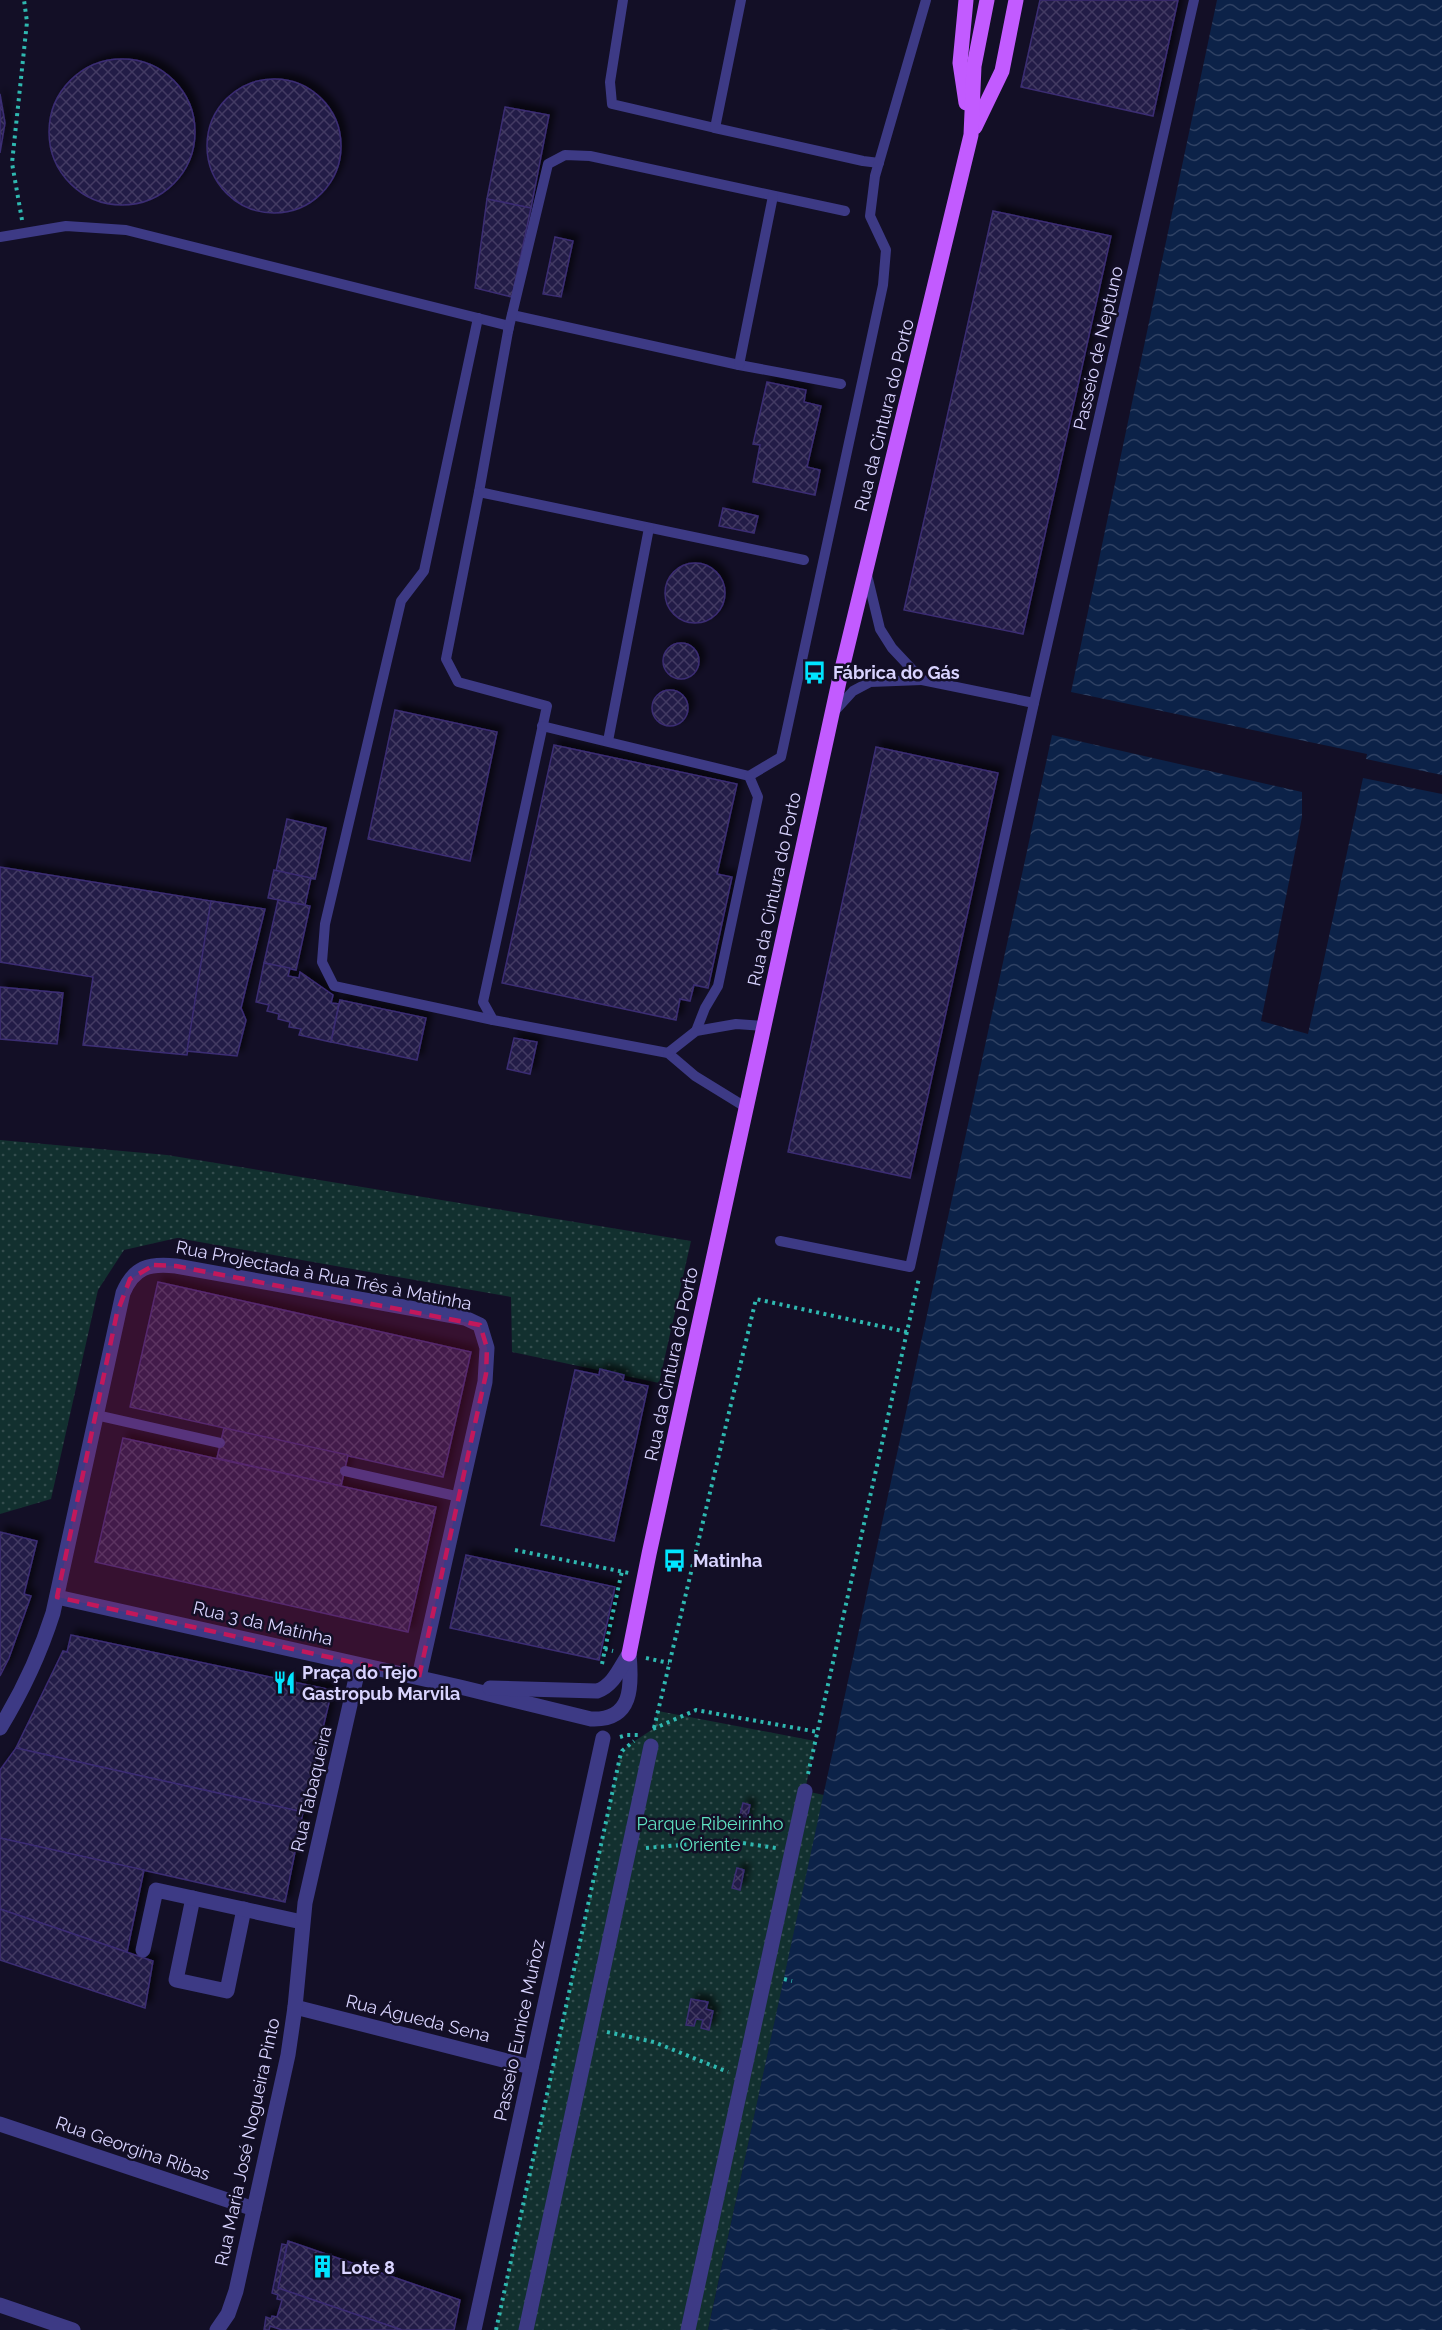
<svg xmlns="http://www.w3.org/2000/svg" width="1442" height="2330" font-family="Raleway,sans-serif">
	<defs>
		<pattern id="green-dots" width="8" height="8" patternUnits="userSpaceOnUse" patternTransform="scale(1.5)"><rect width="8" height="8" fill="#12302f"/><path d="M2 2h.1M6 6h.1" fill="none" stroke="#344d4e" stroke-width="1.8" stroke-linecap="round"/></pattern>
		<pattern id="water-waves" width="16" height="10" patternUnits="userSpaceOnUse" patternTransform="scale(1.5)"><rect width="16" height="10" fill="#0c2248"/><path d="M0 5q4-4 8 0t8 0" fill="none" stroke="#2f4163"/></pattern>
		<pattern id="building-cross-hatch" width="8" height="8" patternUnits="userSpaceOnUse" patternTransform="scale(1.5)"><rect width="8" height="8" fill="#241b47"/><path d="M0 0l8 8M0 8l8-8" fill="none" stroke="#433b63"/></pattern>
		<filter id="shadow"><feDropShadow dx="5.5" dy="-5.5" stdDeviation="3" flood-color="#0009"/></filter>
	</defs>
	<rect width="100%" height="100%" fill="#130f26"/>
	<g fill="url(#green-dots)">
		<polygon points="0,1140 167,1155 691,1241 659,1383 512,1352 511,1297 177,1238 124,1250 98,1290 51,1499 0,1514"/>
		<polygon points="658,1711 815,1741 805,1791 824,1795 708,2330 496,2330 620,1757 627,1746 653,1729"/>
	</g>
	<g fill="url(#water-waves)">
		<polygon points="1217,0 1442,0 1442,775 1366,759 1367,754 1071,692"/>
		<polygon points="1052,735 1302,792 1302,817 1261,1021 1308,1034 1363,778 1442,794 1442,2330 708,2330"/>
	</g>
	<g fill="url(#building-cross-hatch)" stroke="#3b2d73" stroke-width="1.5" filter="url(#shadow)">
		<polygon points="1040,0 1178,0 1153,116 1021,87"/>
		<circle cx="122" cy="132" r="73"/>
		<circle cx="274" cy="146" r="67"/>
		<polygon points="0,94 5,123 0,153"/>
		<polygon points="505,107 549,115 531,208 487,199"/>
		<polygon points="487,199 531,208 512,297 475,288"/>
		<polygon points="993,211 1111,236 1023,634 904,610"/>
		<polygon points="555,237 573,241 561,297 543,294"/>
		<polygon points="767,382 806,390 804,402 821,406 807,467 820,470 815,495 753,482 760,445 753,444"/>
		<polygon points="723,508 758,516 754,533 719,526"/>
		<circle cx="695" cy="593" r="30"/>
		<circle cx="681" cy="661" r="18"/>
		<circle cx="670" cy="708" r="18"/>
		<polygon points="395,710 497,732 470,861 368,839"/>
		<polygon points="554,745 737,784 717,874 732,877 708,988 694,985 690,1001 680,999 676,1020 502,983"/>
		<polygon points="876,747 998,773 910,1178 788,1152"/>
		<polygon points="287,819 326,828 315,879 276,871"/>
		<polygon points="0,867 211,901 187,1055 83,1045 93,977 0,962"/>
		<polygon points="274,870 311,878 305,905 268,898"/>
		<polygon points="278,900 310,906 296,970 264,963"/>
		<polygon points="211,901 265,909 241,1008 246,1020 237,1056 187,1051"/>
		<polygon points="264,963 290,968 288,976 299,978 300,972 333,995 331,1003 339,1004 331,1042 299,1035 301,1029 289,1027 290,1022 278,1019 279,1014 267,1011 269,1005 256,1002"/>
		<polygon points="0,987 63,993 57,1044 0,1039"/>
		<polygon points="340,1000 426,1018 417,1060 331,1042"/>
		<polygon points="514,1038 537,1042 530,1074 507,1069"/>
		<polygon points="158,1282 471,1352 443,1477 130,1407"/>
		<polygon points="600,1369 624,1375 623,1381 648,1386 614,1541 541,1525 575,1370 599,1375"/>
		<polygon points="224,1428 348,1455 341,1486 217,1458"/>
		<polygon points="123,1438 436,1507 408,1632 95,1562"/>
		<polygon points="0,1532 37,1541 24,1594 31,1596 9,1658 0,1676"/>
		<polygon points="466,1555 615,1587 599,1660 450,1628"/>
		<polygon points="71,1635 332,1690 303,1812 16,1748 63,1651 67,1652"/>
		<polygon points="16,1748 303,1812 285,1902 0,1838 0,1770"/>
		<polygon points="743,1803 750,1805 745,1829 737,1828"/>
		<polygon points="0,1838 144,1870 127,1952 0,1909"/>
		<polygon points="737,1868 744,1870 740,1890 732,1888"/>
		<polygon points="0,1909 153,1961 145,2008 0,1960"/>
		<polygon points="691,1999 708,2002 706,2009 713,2011 709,2030 701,2028 703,2020 696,2019 694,2026 686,2025"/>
		<polygon points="288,2241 460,2300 454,2330 402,2330 278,2288"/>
		<polygon points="282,2244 287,2245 278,2288 402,2330 282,2330 270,2326 269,2330 264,2330 266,2317 271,2319 272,2316 277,2317 282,2300 277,2299 278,2295 272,2293"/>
	</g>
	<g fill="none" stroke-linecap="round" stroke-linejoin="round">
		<g stroke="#2fb8b0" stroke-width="4" stroke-dasharray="3 4.5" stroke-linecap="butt">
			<polyline points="22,220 12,163 27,22 24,0"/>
			<polyline points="515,1550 629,1573"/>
			<polyline points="605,1649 622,1571"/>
			<polyline points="646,1658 669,1663"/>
			<polyline points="602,1664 605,1649 613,1651"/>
			<polyline points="654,1728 756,1299 907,1332"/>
			<polyline points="653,1729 696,1710 818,1732"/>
			<polyline points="620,1737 627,1735 639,1735"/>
			<polyline points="808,1774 919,1278"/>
			<polyline points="646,1848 729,1841 776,1848"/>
			<polyline points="784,1979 792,1981"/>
			<polyline points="607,2032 654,2042 728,2072"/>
			<polyline points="496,2330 620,1757 622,1751 634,1741"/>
		</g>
		<g stroke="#3d3a85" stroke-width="10">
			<polyline points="623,0 610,82 612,104 715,128"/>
			<polyline points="741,0 715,128 863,161 879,163"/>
			<polyline points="0,237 66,226 126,230 509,326 479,492 446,659 458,682 547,706 483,1002 493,1020 668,1053 695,1076 747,1108"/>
			<polyline points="512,315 739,365 841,384"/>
			<polyline points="478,318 424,571 401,601 325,924 322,962 334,986 493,1020"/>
			<polyline points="508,331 548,164 565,155 590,156 845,211"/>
			<polyline points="739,365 773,196"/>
			<polyline points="479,492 804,560"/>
			<polyline points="1034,703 1194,0"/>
			<polyline points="833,713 853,691 870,682 922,680 892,648 880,629 867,575"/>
			<polyline points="542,726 749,776 758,797 718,986 705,1008 696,1031"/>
			<polyline points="608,741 649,528"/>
			<polyline points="749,776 781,757 883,285 886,250 870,216 875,176 926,0"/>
			<polyline points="668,1053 696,1031 736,1024 765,1026"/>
			<polyline points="780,1241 910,1267 1034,703 922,680"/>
			<polyline points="96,1415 220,1443"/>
			<polyline points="345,1471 460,1497"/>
		</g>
		<g stroke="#3d3a85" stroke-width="15">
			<polyline points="295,2007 531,2067"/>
			<polyline points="474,2330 603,1738"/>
			<polyline points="526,2330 651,1746"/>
			<polyline points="688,2330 805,1791"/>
		</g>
		<g stroke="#3d3a85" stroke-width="15">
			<path d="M57,1597L460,1687L591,1719C633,1721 632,1686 629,1654"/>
			<path d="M490,1688L597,1691C613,1686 620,1668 629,1654"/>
			<path d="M0,1728C22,1692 40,1654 53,1613L123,1293C134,1267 149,1263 176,1266L465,1318L480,1325L487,1348L485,1382L419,1677"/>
			<polyline points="193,1898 176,1980 227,1991 244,1909"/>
			<polyline points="143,1950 156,1890 302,1922"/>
			<polyline points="0,2124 254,2209"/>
			<polyline points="0,2305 73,2330"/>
			<polyline points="217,2330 228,2314 236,2291 288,2055 295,2007 305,1903 359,1665"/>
		</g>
		<g stroke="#c25bff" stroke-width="15">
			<polyline points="966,103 960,63 966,0"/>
			<polyline points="975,127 1002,71 1016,0"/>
			<polyline points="629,1654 649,1554 840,677 971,135 974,66 987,0"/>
		</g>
	</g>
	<path fill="#c2185b" fill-opacity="0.2" stroke="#c2185b" stroke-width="4.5" stroke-dasharray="12 8" stroke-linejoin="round" d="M154,1265L176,1266L480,1325L487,1348L486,1374L419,1677L57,1597L117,1313L130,1279Z"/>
	<defs>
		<symbol id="bus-bare" viewBox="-9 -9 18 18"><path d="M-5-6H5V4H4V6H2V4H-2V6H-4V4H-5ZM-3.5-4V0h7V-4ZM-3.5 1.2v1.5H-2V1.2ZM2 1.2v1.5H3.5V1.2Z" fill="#00e5ff" stroke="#130f26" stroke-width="2.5" paint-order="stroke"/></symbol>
		<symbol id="restaurant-bare" viewBox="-9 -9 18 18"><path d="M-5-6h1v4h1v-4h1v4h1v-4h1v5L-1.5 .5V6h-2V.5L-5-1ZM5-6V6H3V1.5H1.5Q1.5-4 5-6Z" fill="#00e5ff" stroke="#130f26" stroke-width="2.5" paint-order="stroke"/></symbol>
		<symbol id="building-bare" viewBox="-9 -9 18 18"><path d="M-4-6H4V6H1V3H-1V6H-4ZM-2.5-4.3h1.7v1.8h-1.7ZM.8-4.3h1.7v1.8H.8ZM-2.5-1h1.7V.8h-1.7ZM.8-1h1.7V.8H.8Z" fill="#00e5ff" stroke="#130f26" stroke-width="2.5" paint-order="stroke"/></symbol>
	</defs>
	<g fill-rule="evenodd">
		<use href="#bus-bare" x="798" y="656" width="33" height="33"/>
		<use href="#bus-bare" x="658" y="1544" width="33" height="33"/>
		<use href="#restaurant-bare" x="268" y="1666" width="33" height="33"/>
		<use href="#building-bare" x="306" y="2250" width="33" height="33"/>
	</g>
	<g text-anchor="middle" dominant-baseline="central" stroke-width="5" stroke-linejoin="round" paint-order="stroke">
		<g font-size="18" fill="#d9d4ff" stroke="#130f26">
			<text transform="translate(1098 348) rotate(-77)">Passeio de Neptuno</text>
			<text transform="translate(884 415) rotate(-76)">Rua da Cintura do Porto</text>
			<text transform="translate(774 889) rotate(-78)">Rua da Cintura do Porto</text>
			<text transform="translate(324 1275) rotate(11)">Rua Projectada à Rua Três à Matinha</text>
			<text transform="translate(671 1364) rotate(-78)">Rua da Cintura do Porto</text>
			<text transform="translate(263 1623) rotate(13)">Rua 3 da Matinha</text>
			<text transform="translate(311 1789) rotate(-77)">Rua Tabaqueira</text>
			<text transform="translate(418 2018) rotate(14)">Rua Águeda Sena</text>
			<text transform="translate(519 2030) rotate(-78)">Passeio Eunice Muñoz</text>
			<text transform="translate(247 2142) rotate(-78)">Rua Maria José Nogueira Pinto</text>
			<text transform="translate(133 2148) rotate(19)">Rua Georgina Ribas</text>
		</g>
		<g font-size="18" font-weight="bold" fill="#d9d4ff" stroke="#130f26" text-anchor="start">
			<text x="833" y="672">Fábrica do Gás</text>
			<text x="693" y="1560">Matinha</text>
			<text x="302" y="1672">Praça do Tejo<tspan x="302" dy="21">Gastropub Marvila</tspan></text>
			<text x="341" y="2267">Lote 8</text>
		</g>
		<g font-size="18" fill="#5fe0c0" stroke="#130f26">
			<text x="710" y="1823">Parque Ribeirinho<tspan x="710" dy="21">Oriente</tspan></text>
		</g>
	</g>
</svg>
